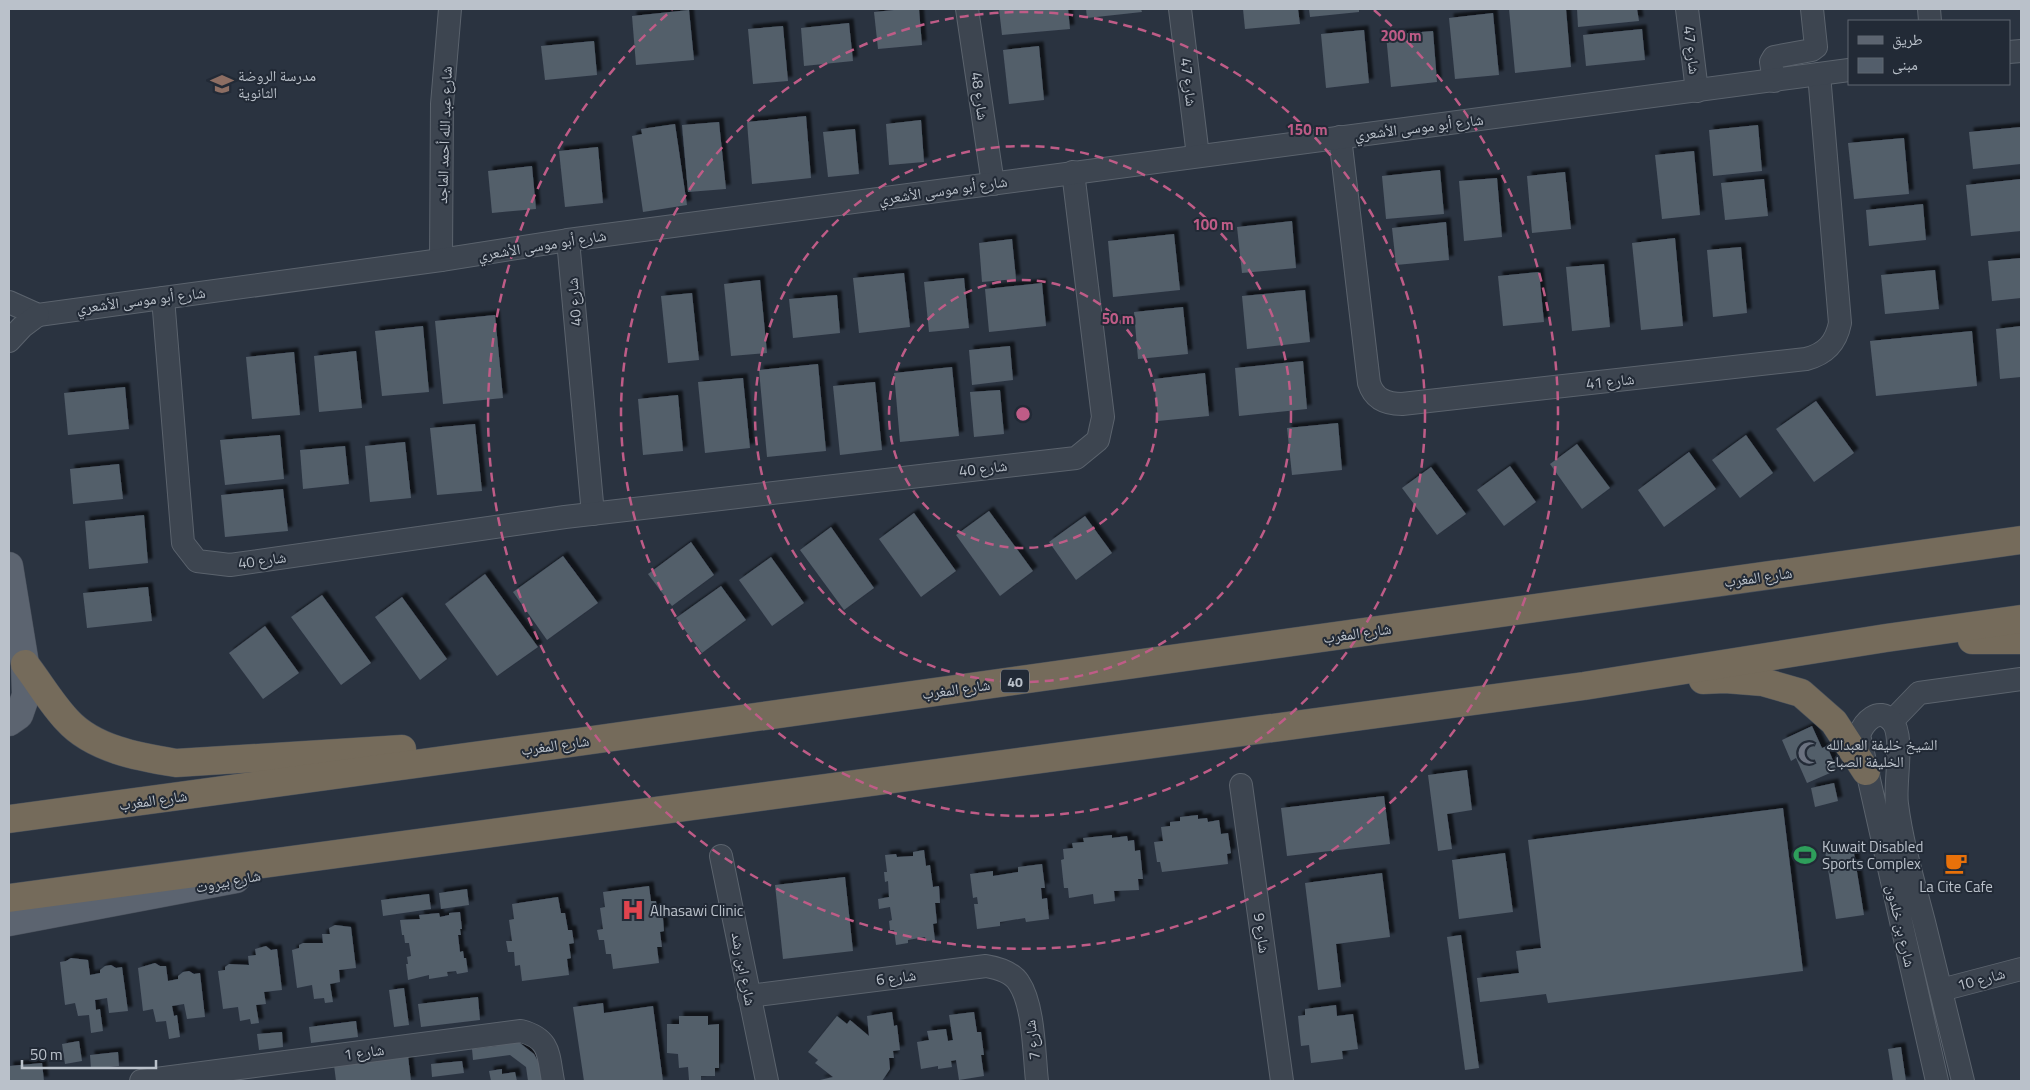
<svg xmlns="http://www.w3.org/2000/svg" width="2030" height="1090" font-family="'Titillium Web','Noto Naskh Arabic',sans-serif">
	<defs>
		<filter id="shadow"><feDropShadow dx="4.5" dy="-4.5" stdDeviation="1" flood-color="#0009"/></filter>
	</defs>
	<rect width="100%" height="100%" fill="#2a3340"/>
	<g fill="#535e6b" filter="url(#shadow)">
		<polygon points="904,9 919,9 922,45 878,49 874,12"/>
		<polygon points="999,9 1068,9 1070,29 1002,35"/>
		<polygon points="1086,9 1141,9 1142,12 1087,18"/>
		<polygon points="1243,9 1298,9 1300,24 1245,29"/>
		<polygon points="1309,9 1359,9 1359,12 1310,17"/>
		<polygon points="1509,9 1566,9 1571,67 1515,73"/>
		<polygon points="1577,9 1637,9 1639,21 1578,27"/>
		<polygon points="689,10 694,60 636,65 632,16"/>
		<polygon points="1493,13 1499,75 1455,79 1449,18"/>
		<polygon points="849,23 853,61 804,66 801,28"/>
		<polygon points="783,26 788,81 753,84 748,29"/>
		<polygon points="1642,29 1645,60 1586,66 1583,35"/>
		<polygon points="1364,30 1369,83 1326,88 1321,34"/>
		<polygon points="1433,31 1437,82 1391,87 1386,35"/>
		<polygon points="594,41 597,75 545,80 541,46"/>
		<polygon points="1039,46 1044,100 1009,104 1003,50"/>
		<polygon points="806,116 811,178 752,184 747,122"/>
		<polygon points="921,120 924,162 889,165 886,124"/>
		<polygon points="719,122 726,189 688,192 682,125"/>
		<polygon points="675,124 687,205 643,212 632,136 642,134 641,129"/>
		<polygon points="1758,125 1762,171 1713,176 1709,130"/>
		<polygon points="2021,127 2021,164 1973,169 1969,132"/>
		<polygon points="855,129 859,174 828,177 823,132"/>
		<polygon points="1904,138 1909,194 1854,199 1848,143"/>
		<polygon points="598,147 603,203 565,207 559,151"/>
		<polygon points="1694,151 1700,215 1662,219 1655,155"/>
		<polygon points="532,166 536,209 492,213 488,171"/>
		<polygon points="1440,170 1444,214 1386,219 1382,176"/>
		<polygon points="1565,172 1571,229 1532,233 1527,176"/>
		<polygon points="1497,178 1502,237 1464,241 1459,181"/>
		<polygon points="1764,179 1768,216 1725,220 1721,183"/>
		<polygon points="2021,179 2021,231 1971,236 1966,185"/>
		<polygon points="1923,204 1926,240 1869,246 1866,210"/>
		<polygon points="1292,221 1296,268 1242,273 1237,227"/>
		<polygon points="1446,222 1449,260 1396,265 1392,228"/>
		<polygon points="1174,234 1180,290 1113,297 1108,241"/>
		<polygon points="1675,238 1683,326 1641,330 1632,243"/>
		<polygon points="1012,239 1016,279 982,282 979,243"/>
		<polygon points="1741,247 1747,313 1713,317 1707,250"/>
		<polygon points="2021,258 2021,298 1992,301 1988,261"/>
		<polygon points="1604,264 1610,327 1572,331 1566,267"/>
		<polygon points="1935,270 1939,309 1885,314 1881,275"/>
		<polygon points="1539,272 1544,322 1503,326 1498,276"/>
		<polygon points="904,273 910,327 859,333 853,278"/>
		<polygon points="964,278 969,328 929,332 924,282"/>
		<polygon points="760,280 767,353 731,356 724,284"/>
		<polygon points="1042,283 1046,326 989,332 985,289"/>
		<polygon points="1305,290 1310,342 1247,349 1242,296"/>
		<polygon points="692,293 699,360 668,363 661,296"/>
		<polygon points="837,295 840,333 793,338 789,299"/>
		<polygon points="1183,307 1188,354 1138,359 1134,312"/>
		<polygon points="495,315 503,398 443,404 435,321"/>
		<polygon points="423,326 429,392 382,396 375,331"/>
		<polygon points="2021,326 2021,377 2000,379 1996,329"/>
		<polygon points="1972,331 1977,386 1876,396 1870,341"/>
		<polygon points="1010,346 1013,380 972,385 969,350"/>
		<polygon points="356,351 362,408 319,412 314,356"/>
		<polygon points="294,352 300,415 252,419 246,357"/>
		<polygon points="1303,361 1307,409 1239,416 1235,368"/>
		<polygon points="818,364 826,451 767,457 759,370"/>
		<polygon points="952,367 959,436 900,442 894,373"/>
		<polygon points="1205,373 1209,416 1158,421 1154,379"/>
		<polygon points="743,378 750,448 705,453 698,382"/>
		<polygon points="875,382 882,450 840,455 833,386"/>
		<polygon points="125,387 129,429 68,435 64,393"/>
		<polygon points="1000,390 1004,434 974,437 970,392"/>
		<polygon points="678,395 683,451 643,455 638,399"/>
		<polygon points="1816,401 1854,453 1814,482 1776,429"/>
		<polygon points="1338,423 1342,470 1292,475 1287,428"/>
		<polygon points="475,424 482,491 437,495 430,428"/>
		<polygon points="280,435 284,479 225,485 220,440"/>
		<polygon points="1746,435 1773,473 1740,498 1712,460"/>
		<polygon points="405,442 411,498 370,502 365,446"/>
		<polygon points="1577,444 1610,488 1582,509 1550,464"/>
		<polygon points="345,446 349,484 303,489 300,450"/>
		<polygon points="1689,452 1716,489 1664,527 1638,490"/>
		<polygon points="119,464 123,499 73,504 70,469"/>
		<polygon points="1510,466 1536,502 1504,526 1477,490"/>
		<polygon points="1431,467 1466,514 1437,535 1402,488"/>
		<polygon points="283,489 288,531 225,537 221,495"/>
		<polygon points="989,511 1033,571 1000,596 956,535"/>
		<polygon points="914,513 956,571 921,597 879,539"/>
		<polygon points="144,515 148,563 89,569 85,521"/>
		<polygon points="1085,516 1112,553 1076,580 1049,542"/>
		<polygon points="831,527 874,588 844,610 800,550"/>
		<polygon points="691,542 714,575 672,606 648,574"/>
		<polygon points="563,556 598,603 547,640 513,592"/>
		<polygon points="771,557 804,603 772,626 739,580"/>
		<polygon points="485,574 538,647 497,676 445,604"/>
		<polygon points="721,586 746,620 702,653 676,618"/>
		<polygon points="148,587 152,621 87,628 83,593"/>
		<polygon points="322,595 371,663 341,685 291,617"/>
		<polygon points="402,597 447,659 420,680 375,617"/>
		<polygon points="265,626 299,673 263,699 229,653"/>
		<polygon points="1812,726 1822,748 1827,746 1837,770 1807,783 1796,758 1791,761 1782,740"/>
		<polygon points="1467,770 1472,810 1447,814 1452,849 1438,851 1428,775"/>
		<polygon points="1834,783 1838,801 1815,807 1811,788"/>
		<polygon points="1384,796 1390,844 1287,856 1281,808"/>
		<polygon points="1783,808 1803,971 1548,1003 1546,994 1480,1002 1477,978 1519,973 1516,951 1541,948 1528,840"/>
		<polygon points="1198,815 1198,819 1207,818 1208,822 1219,820 1221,834 1228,833 1231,853 1227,854 1228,864 1162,872 1160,862 1157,862 1154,842 1163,841 1161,827 1170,826 1170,822 1180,821 1180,817"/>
		<polygon points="1112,835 1112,838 1127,836 1128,841 1134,840 1135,851 1140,850 1143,879 1138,879 1139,890 1114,891 1115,901 1094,904 1093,894 1069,898 1068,888 1064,888 1061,860 1064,859 1063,849 1073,848 1072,843 1084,842 1083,838"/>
		<polygon points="1853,847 1864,915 1836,919 1825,851"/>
		<polygon points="924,850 926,866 930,865 933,887 939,886 940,903 935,903 937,923 933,924 935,940 926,941 925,937 908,940 908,943 896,945 894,930 890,930 889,921 892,920 890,907 879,909 878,899 889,897 888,881 885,882 884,872 887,872 885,855 896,854 897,857 913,856 913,852"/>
		<polygon points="1505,853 1513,912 1459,919 1452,860"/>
		<polygon points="1042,864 1045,888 1041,888 1042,899 1047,898 1049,919 1026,922 1025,918 1000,922 1000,926 977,929 974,904 978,904 977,897 973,898 970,874 993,871 993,876 1018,872 1018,867"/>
		<polygon points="1382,873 1390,937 1336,944 1341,987 1318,990 1305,883"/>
		<polygon points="845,877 853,951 783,959 775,885"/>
		<polygon points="649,886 651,901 656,901 658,918 663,918 664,931 660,932 662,947 657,947 659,963 613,969 611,954 606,954 604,940 599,940 597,930 603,929 600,908 605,907 603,892"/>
		<polygon points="467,889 469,905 441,909 439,893"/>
		<polygon points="429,894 431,909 383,916 381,900"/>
		<polygon points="558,897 561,913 565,913 568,930 572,930 574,943 569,944 571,958 567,959 569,975 522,981 520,965 515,966 514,952 508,952 506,941 512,941 509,920 514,919 512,904"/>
		<polygon points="460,912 462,929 460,929 461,935 458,935 460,952 463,951 464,958 466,958 468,972 457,974 456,971 447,972 448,976 429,979 429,975 408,980 406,964 408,964 407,957 411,956 409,943 405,943 404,935 402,935 400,920 420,919 419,915 439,913 440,917 449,915 449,913"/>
		<polygon points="335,925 351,927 356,968 339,970 340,982 330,984 333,1002 325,1003 324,998 314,999 312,985 297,988 292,950 299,948 299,945 303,943 323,943 322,934 330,934 329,928"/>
		<polygon points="1461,935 1479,1068 1465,1070 1447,937"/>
		<polygon points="266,946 271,950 277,949 282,990 264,992 266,1004 256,1005 259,1023 251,1024 250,1019 240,1021 238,1007 223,1009 218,971 225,970 225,967 229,964 249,965 248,956 256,955 255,949"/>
		<polygon points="71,958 88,960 90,975 100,973 100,970 105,966 111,965 116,968 122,967 128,1011 109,1013 107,998 95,1000 96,1010 100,1009 103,1031 91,1033 89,1015 78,1016 75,1003 65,1005 60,962 66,961"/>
		<polygon points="155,963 160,966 166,966 168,981 178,979 178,976 183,972 189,971 194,974 200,973 205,1017 187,1019 184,1004 172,1006 174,1016 177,1015 180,1037 169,1039 166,1021 156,1022 153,1009 143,1011 138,968"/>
		<polygon points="404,988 409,1025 394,1027 389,990"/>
		<polygon points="478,997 480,1020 421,1027 418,1004"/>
		<polygon points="603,1003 604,1013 653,1006 663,1081 584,1081 573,1007"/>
		<polygon points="1336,1005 1337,1016 1353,1014 1358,1049 1342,1051 1343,1059 1311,1063 1309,1045 1301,1046 1298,1016 1305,1015 1305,1009"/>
		<polygon points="892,1012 894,1026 897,1025 900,1050 893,1051 894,1058 889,1058 890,1069 882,1081 820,1081 820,1080 833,1077 815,1063 818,1060 808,1052 837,1016 847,1024 850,1020 869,1036 867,1016"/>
		<polygon points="974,1012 977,1032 981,1032 984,1055 981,1055 984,1076 959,1080 956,1060 951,1061 952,1067 938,1069 938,1066 921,1069 917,1042 929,1040 927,1031 946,1029 948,1041 953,1040 949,1015"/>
		<polygon points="679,1016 708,1016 708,1025 719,1024 719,1068 715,1068 715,1076 701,1076 701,1080 689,1080 688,1067 679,1068 678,1054 667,1053 667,1024 679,1024"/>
		<polygon points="356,1021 358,1037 311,1043 309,1027"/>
		<polygon points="282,1032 283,1047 259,1050 257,1034"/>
		<polygon points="79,1041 82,1061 65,1064 62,1044"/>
		<polygon points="508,1041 520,1043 534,1054 540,1065 542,1081 528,1081 526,1067 510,1055 473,1060 472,1049 497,1046 497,1043"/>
		<polygon points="1901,1047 1906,1081 1893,1081 1888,1049"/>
		<polygon points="118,1052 119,1066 91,1069 90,1055"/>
		<polygon points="408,1056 411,1081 336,1081 334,1065"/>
		<polygon points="462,1061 464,1073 432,1077 431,1064"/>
		<polygon points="42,1063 44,1081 9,1081 9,1066"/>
		<polygon points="502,1069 502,1074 515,1072 517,1081 491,1081 489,1071"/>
	</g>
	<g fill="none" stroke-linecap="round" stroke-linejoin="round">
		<defs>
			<g id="minor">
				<polyline points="967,9 993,184"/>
				<polyline points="1180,9 1198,156"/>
				<polyline points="1687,9 1697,91"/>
				<polyline points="1929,9 1930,21"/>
				<polyline points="2009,52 2021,51"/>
				<polyline points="1774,81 1771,62 1774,57 1812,50 1816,47 1812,9"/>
				<path d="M1340,137L1369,383C1374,399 1386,404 1402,404L1806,359C1826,354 1836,343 1840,323L1819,74"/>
				<polyline points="568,240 593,514"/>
				<polyline points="441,260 442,104 450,9"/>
				<polyline points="163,298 183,543 197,561 230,565 565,517 1076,458 1098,440 1103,417 1073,172"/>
				<polyline points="9,302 38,315 441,260 568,240 1849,70"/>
				<polyline points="9,341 22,327 38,315"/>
				<polyline points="1892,721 1919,693 2021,679"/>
				<polyline points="1241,785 1282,1081"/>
				<polyline points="721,856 767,1081"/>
				<polyline points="1941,990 2021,969"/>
				<path d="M749,996L986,966C998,968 1012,972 1019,983C1034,1005 1034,1054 1037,1081"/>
				<path d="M141,1081L521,1031C551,1039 548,1055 553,1081"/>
				<path d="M1937,1081L1859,735C1864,722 1878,706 1892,721C1905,736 1894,784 1897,804C1902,844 1914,883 1924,922C1937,975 1950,1028 1963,1081"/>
			</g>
			<g id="major">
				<polyline points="9,566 25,664 26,695 19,715 9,722"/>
				<polyline points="9,922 236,879"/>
			</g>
			<g id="highway">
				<polyline points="1972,640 2021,640"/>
				<path d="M25,664C39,682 51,703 67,720C93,749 139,757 176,763L402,749"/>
				<polyline points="1703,680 1725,679 1763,682 1801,693 1834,722 1866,771"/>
				<polyline points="9,819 578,742 2021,540"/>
				<polyline points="9,898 1584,686 1886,638 2021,619"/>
			</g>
		</defs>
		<use href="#minor" stroke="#5b636d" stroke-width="24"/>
		<use href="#major" stroke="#474e59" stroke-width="29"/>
		<use href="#highway" stroke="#48505b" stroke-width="29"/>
		<use href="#minor" stroke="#3d4550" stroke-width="22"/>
		<use href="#major" stroke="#5c6470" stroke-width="28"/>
		<use href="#highway" stroke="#756b5b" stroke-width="28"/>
	</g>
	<g fill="none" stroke="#bf5c87" stroke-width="2.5" stroke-dasharray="9 6">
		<circle cx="1023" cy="414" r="134"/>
		<circle cx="1023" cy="414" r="268"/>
		<circle cx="1023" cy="414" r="402"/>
		<path d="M1374 10A535 535 0 1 1 672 10"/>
	</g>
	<defs>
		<symbol id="school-bare" viewBox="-9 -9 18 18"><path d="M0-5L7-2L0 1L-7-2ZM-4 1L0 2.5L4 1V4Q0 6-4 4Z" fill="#8d6e63" stroke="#222a36" stroke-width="2.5" paint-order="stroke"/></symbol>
		<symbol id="mosque-bare" viewBox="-9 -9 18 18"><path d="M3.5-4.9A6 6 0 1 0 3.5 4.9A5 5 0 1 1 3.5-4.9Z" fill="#6b7280" stroke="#222a36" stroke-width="2.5" paint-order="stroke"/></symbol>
		<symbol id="stadium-bare" viewBox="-9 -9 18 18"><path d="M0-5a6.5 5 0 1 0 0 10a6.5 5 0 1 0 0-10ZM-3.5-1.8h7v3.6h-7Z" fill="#2e9e5b" stroke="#222a36" stroke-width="2.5" paint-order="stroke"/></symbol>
		<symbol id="cafe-bare" viewBox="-9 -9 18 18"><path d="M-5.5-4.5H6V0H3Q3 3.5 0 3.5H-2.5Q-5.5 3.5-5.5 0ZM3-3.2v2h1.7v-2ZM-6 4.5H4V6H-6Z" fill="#e8710a" stroke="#222a36" stroke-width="2.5" paint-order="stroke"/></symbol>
		<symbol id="hospital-bare" viewBox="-9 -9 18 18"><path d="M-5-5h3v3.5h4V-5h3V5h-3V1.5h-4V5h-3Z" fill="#e0444e" stroke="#222a36" stroke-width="2.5" paint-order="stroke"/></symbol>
	</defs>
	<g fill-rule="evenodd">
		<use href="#school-bare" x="206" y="68" width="32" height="32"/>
		<use href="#mosque-bare" x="1793" y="737" width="32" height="32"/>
		<use href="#stadium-bare" x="1789" y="839" width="32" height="32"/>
		<use href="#cafe-bare" x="1940" y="847" width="32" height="32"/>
		<use href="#hospital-bare" x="617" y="894" width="32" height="32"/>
	</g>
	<g text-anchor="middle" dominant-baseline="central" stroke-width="4" stroke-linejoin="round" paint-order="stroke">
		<rect fill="#222a36" stroke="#8c949e" stroke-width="1" x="1001" y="669.5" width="28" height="23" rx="4"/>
		<g font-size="14" font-weight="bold" fill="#bac1ca">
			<text x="1015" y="681">40</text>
		</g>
		<g font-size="15" fill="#bac1ca" stroke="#222a36">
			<text transform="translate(1692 50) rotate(83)">شارع 47</text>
			<text transform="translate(1189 82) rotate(83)">شارع 47</text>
			<text transform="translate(980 96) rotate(82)">شارع 48</text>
			<text transform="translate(1419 127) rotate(-7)">شارع أبو موسى الأشعري</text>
			<text transform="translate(444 135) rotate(-88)">شارع عبد الله أحمد الماجد</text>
			<text transform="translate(943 190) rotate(-8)">شارع أبو موسى الأشعري</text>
			<text transform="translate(542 245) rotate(-9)">شارع أبو موسى الأشعري</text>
			<text transform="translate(141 300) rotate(-7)">شارع أبو موسى الأشعري</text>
			<text transform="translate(574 302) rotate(-95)">شارع 40</text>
			<text transform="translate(1610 381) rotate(-6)">شارع 41</text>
			<text transform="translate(983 468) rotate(-7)">شارع 40</text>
			<text transform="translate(262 560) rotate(-8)">شارع 40</text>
			<text transform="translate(1758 577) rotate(-8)">شارع المغرب</text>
			<text transform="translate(1357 633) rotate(-8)">شارع المغرب</text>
			<text transform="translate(956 689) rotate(-8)">شارع المغرب</text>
			<text transform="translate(555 745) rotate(-8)">شارع المغرب</text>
			<text transform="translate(153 800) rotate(-8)">شارع المغرب</text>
			<text transform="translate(228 881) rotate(-11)">شارع بيروت</text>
			<text transform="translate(1901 926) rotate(77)">شارع بن خلدون</text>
			<text transform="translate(1262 933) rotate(82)">شارع 9</text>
			<text transform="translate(744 969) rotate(79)">شارع ابن رشد</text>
			<text transform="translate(896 977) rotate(-7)">شارع 6</text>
			<text transform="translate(1981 979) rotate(-15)">شارع 10</text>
			<text transform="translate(1032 1040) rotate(-97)">شارع 7</text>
			<text transform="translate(364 1052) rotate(-8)">شارع 1</text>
		</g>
		<g font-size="15" fill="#bac1ca" stroke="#222a36" text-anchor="start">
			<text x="238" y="75">مدرسة الروضة<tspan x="238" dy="17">الثانوية</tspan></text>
			<text x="1826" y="744">الشيخ خليفة العبدالله<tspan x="1826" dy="17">الخليفة الصباح</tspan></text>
			<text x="1822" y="846">Kuwait Disabled<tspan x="1822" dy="17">Sports Complex</tspan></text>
			<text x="1956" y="886" text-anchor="middle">La Cite Cafe</text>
			<text x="650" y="910">Alhasawi Clinic</text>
		</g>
	</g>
	<circle cx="1023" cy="414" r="8" fill="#bf5c87" stroke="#222a36" stroke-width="2.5"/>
	<g font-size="15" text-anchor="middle" font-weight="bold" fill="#bf5c87" stroke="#222a36" stroke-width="4" stroke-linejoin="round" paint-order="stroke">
		<text x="1401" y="41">200 m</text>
		<text x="1307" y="135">150 m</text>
		<text x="1213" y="230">100 m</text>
		<text x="1118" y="324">50 m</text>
	</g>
	<rect width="2030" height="1090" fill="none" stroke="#bac1ca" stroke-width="20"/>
	<rect x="1848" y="20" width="162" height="65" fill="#222a36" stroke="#5f6671"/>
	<rect x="1858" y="36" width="25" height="8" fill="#5c6470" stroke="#5f6671"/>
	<text x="1892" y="45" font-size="15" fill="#bac1ca">طريق</text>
	<rect x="1858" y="58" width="25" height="15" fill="#535e6b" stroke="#5f6671"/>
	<text x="1892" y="70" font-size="15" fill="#bac1ca">مبنى</text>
	<path d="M22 1060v8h134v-8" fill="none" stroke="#bac1ca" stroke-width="2.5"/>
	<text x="30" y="1060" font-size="15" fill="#bac1ca" stroke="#222a36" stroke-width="4" paint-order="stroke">50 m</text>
</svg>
